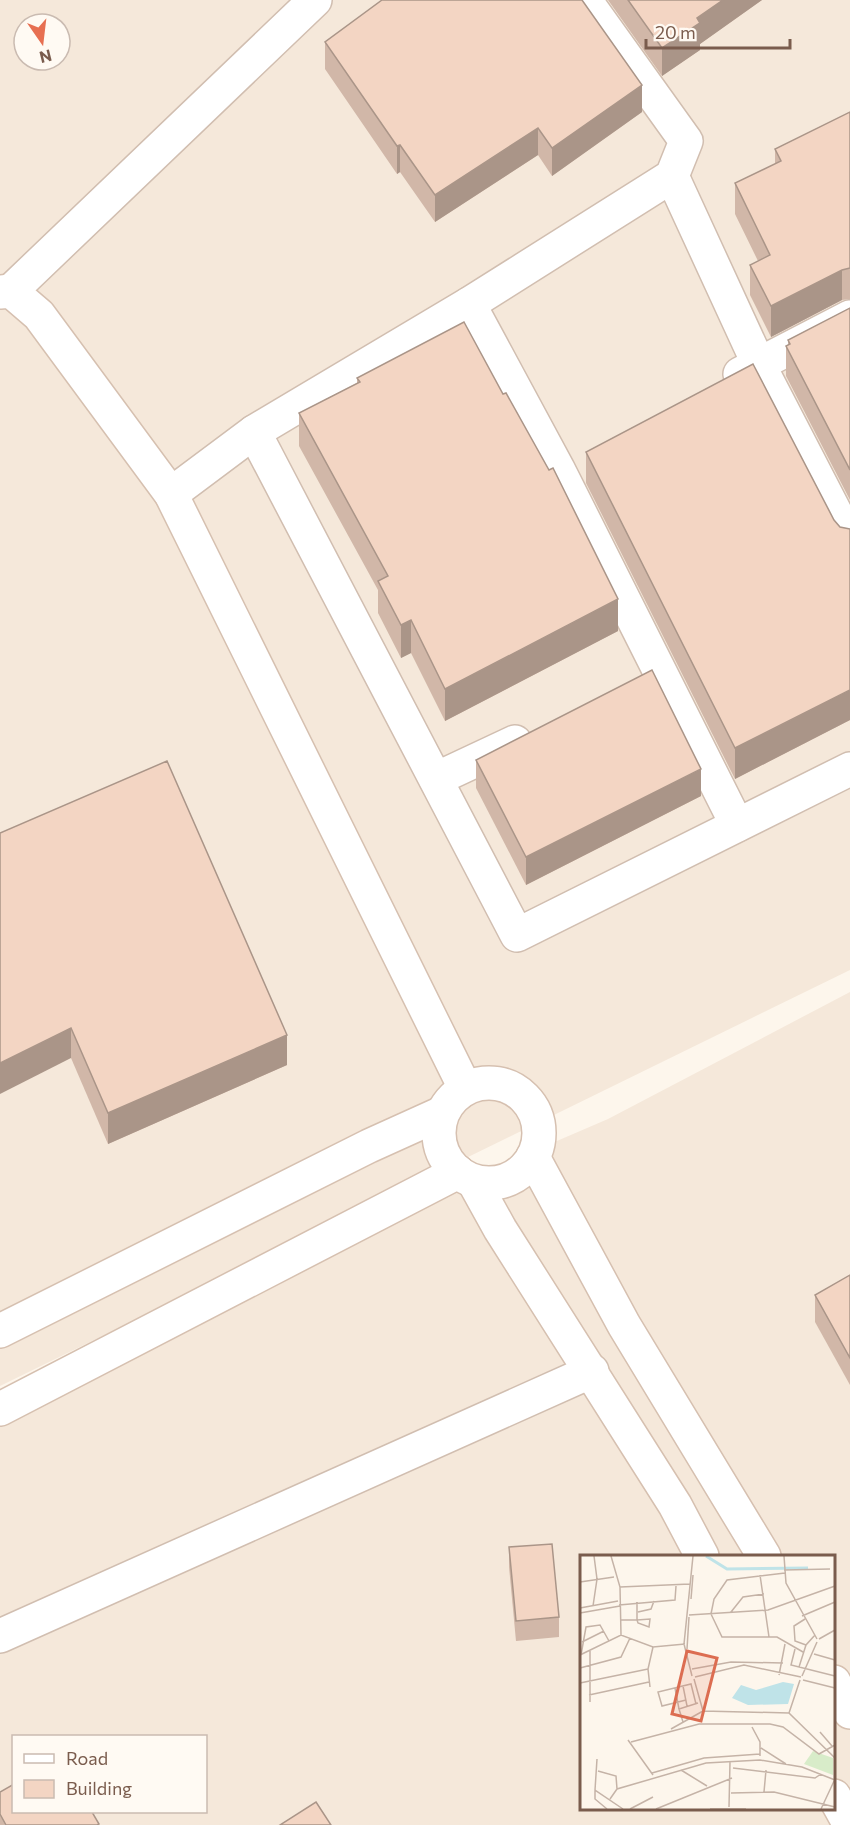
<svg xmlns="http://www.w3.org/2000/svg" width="850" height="1825" font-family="Commissioner,sans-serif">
	<rect width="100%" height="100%" fill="#fdf6ec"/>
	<g fill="#f5e8da" fill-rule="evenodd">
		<path d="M0,0H850V970L0,1386ZM24,24H60V60H24Z"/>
		<path d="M850,992V1825H0V1401L441,1191L608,1119ZM582,1556H834V1808H582ZM14,1736H206V1812H14Z"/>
	</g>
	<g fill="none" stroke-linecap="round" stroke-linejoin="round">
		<defs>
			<g id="street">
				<polyline points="672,176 759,365 850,541"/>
				<polyline points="11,291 315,0"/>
				<polyline points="469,304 558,469 737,825"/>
				<polyline points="740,374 850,317"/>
				<polyline points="254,432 517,935 850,769"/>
				<polyline points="171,494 254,432 469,304 672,176 686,141 585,0"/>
				<polyline points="436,779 515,742"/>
				<polyline points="0,1636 592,1371"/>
			</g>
			<g id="secondary">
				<polyline points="0,292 11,291 39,315 171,494 465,1088"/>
				<circle cx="489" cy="1133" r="50"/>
				<polyline points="533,1157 624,1325 764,1556"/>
				<polyline points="474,1182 500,1229 675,1505 702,1556"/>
				<polyline points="0,1331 369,1146 442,1113"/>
				<polyline points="0,1409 458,1172"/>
				<polyline points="834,1682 850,1712"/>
				<polyline points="834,1796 850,1825"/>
			</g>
		</defs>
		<use href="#street" stroke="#d1beb0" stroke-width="36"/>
		<use href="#secondary" stroke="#d6c0b0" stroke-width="36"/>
		<use href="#street" stroke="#fff" stroke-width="33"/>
		<use href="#secondary" stroke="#fff" stroke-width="33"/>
	</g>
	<g fill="#d1b7a8">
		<polygon points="608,0 762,0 700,44 700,50 662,76"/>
		<polygon points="325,42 642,112 552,176 538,155 435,222 400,172 397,174 325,69"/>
		<polygon points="850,112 850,299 842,300 771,337 750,295 750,265 758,261 735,214 735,183 775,164 775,149"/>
		<polygon points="850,308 850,500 786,376 786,346 788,345 788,340"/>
		<polygon points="357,378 618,631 445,721 411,653 401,658 378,613 378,590 299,446 299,413 357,383"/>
		<polygon points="586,452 850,720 735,779 586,483"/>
		<polygon points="476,760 701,796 526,885 476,788"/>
		<polygon points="0,833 287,1065 108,1144 71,1058"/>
		<polygon points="850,1275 850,1385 815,1322 815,1295"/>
		<polygon points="509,1547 559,1617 559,1637 516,1641 509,1567"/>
		<polygon points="0,1792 99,1825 0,1825"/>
	</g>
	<g fill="#aa9588">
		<polygon points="723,0 762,0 700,44 700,50 662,76 662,48 697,18"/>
		<polygon points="642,85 642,112 552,176 552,148"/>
		<polygon points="538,128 538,155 435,222 435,195"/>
		<polygon points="400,145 400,172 397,174 397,146"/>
		<polygon points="842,270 842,300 771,337 771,306"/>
		<polygon points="618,599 618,631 445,721 445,689"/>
		<polygon points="411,620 411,653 401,658 401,625"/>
		<polygon points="850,690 850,720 735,779 735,748"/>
		<polygon points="701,769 701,796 526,885 526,857"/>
		<polygon points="71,1028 71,1058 0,1094 0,1063"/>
		<polygon points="287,1035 287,1065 108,1144 108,1113"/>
	</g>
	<g fill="#f3d5c3" stroke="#aa9588" stroke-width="1.5">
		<polygon points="382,0 582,0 642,85 552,148 538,128 435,195 400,145 397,146 325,42"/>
		<polygon points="628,0 723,0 697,18 700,23 662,48"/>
		<polygon points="850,112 850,268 842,270 771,306 750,265 770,255 735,183 781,161 775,149"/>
		<polygon points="850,308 850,470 786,346 790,344 788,340"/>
		<polygon points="464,322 503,394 506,393 549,470 553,468 618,599 445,689 411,620 401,625 378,581 388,576 299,413 360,382 357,378"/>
		<polygon points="753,364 834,520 840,527 850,529 850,690 735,748 586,452"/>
		<polygon points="652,670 701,769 526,857 476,760"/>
		<polygon points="167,761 287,1035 108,1113 71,1028 0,1063 0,833"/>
		<polygon points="850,1275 850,1358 815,1295"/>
		<polygon points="552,1544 559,1617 516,1621 509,1547"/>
		<polygon points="14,1784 14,1812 92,1812 99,1824 97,1825 6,1825 0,1814 0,1792"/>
		<polygon points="316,1802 331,1825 280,1825"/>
	</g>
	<g transform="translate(580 1555)">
		<rect width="255" height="255" fill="#fdf6ec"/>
		<path d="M233,196L253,203V220L224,209Z" fill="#d8ecc9"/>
		<path d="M203,127L214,129L208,149L168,150L152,143L161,130L176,135Z" fill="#bfe3e8"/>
		<path fill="none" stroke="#bfe3e8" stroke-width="3" d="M126,1L147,14L228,13"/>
		<path fill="none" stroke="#c5b3a7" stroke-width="1.5" d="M31,1L40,32L41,80M204,1L206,28L237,84M204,15L250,14M205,18L147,25L134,44L131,59L142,82H197L223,97M180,20L189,82M0,27L34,22M40,32L110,29M111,44L113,20M39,50L95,45L96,31M13,51L17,24L14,1M0,53L38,46M58,57L71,54L74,46M151,57L163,42L184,39M0,58L40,51M109,60L188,55L255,31M222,61L255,47M225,64L214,71L215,86L226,90M41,65H57L70,64L69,72L58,68L57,65V47M239,84L255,75M2,87L24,76M107,94L109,62M215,94L211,110L255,121M10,96V147M234,99L255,105M0,100L41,80L73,92L105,89M1,100L6,72L20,70L29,86M219,112L226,90L235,80M0,113L41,102L50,83M112,114L151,107L203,108M199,120L205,89M112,121L104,89L113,1M222,121L237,87M115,122L164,110L221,122M114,124L123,156L209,158M220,125L209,158L255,203M223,125L255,133M0,128L68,114M103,131L107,151M70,132L68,114L73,92M95,133L99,154M9,140L69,127M106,145L82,151L78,137L111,129L116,149M103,167L99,154L118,148M0,171V152M172,172L180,187V201M91,174L123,156M240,177L252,191M48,185L73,220M51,187L119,169H190L203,172L239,199L255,190M181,193L206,209M17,204L15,235L43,254M153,213L235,223L241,219M101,215L127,231M18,216L36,221L37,234M72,218L124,203L180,199M15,235V244L27,254M184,237L186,215M151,238L194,237L255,252M30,244L37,234L126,208L180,205L222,212L255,225M149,252L150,207M50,254L73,242M76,254L152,223M130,254H166M241,254L255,224"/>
		<path fill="#dc6d51" fill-opacity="0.15" stroke="#dc6d51" stroke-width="3" d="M107,96L137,103L121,166L92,159Z"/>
		<rect width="255" height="255" fill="none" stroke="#7a5c4d" stroke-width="3"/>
	</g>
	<rect x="12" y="1735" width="195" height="78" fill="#fffaf3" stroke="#cabbb1" stroke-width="1.5"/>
	<rect x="24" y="1754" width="30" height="9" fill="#ffffff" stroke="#cabbb1" stroke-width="1.5"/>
	<text x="66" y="1765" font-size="18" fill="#7a5c4d">Road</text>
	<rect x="24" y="1780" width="30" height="18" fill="#f3d5c3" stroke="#cabbb1" stroke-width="1.5"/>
	<text x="66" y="1795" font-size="18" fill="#7a5c4d">Building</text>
	<g transform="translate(42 42) rotate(166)"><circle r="28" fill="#fffaf3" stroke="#cabbb1" stroke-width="1.5"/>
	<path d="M0-4.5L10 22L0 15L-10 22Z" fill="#e76f51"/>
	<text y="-9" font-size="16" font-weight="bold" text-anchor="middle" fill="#7a5c4d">N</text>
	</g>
	<path d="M646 39v9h144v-9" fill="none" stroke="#7a5c4d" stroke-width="3"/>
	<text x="655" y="39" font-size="18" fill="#7a5c4d" stroke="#fffaf3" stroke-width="4.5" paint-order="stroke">20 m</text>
</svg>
